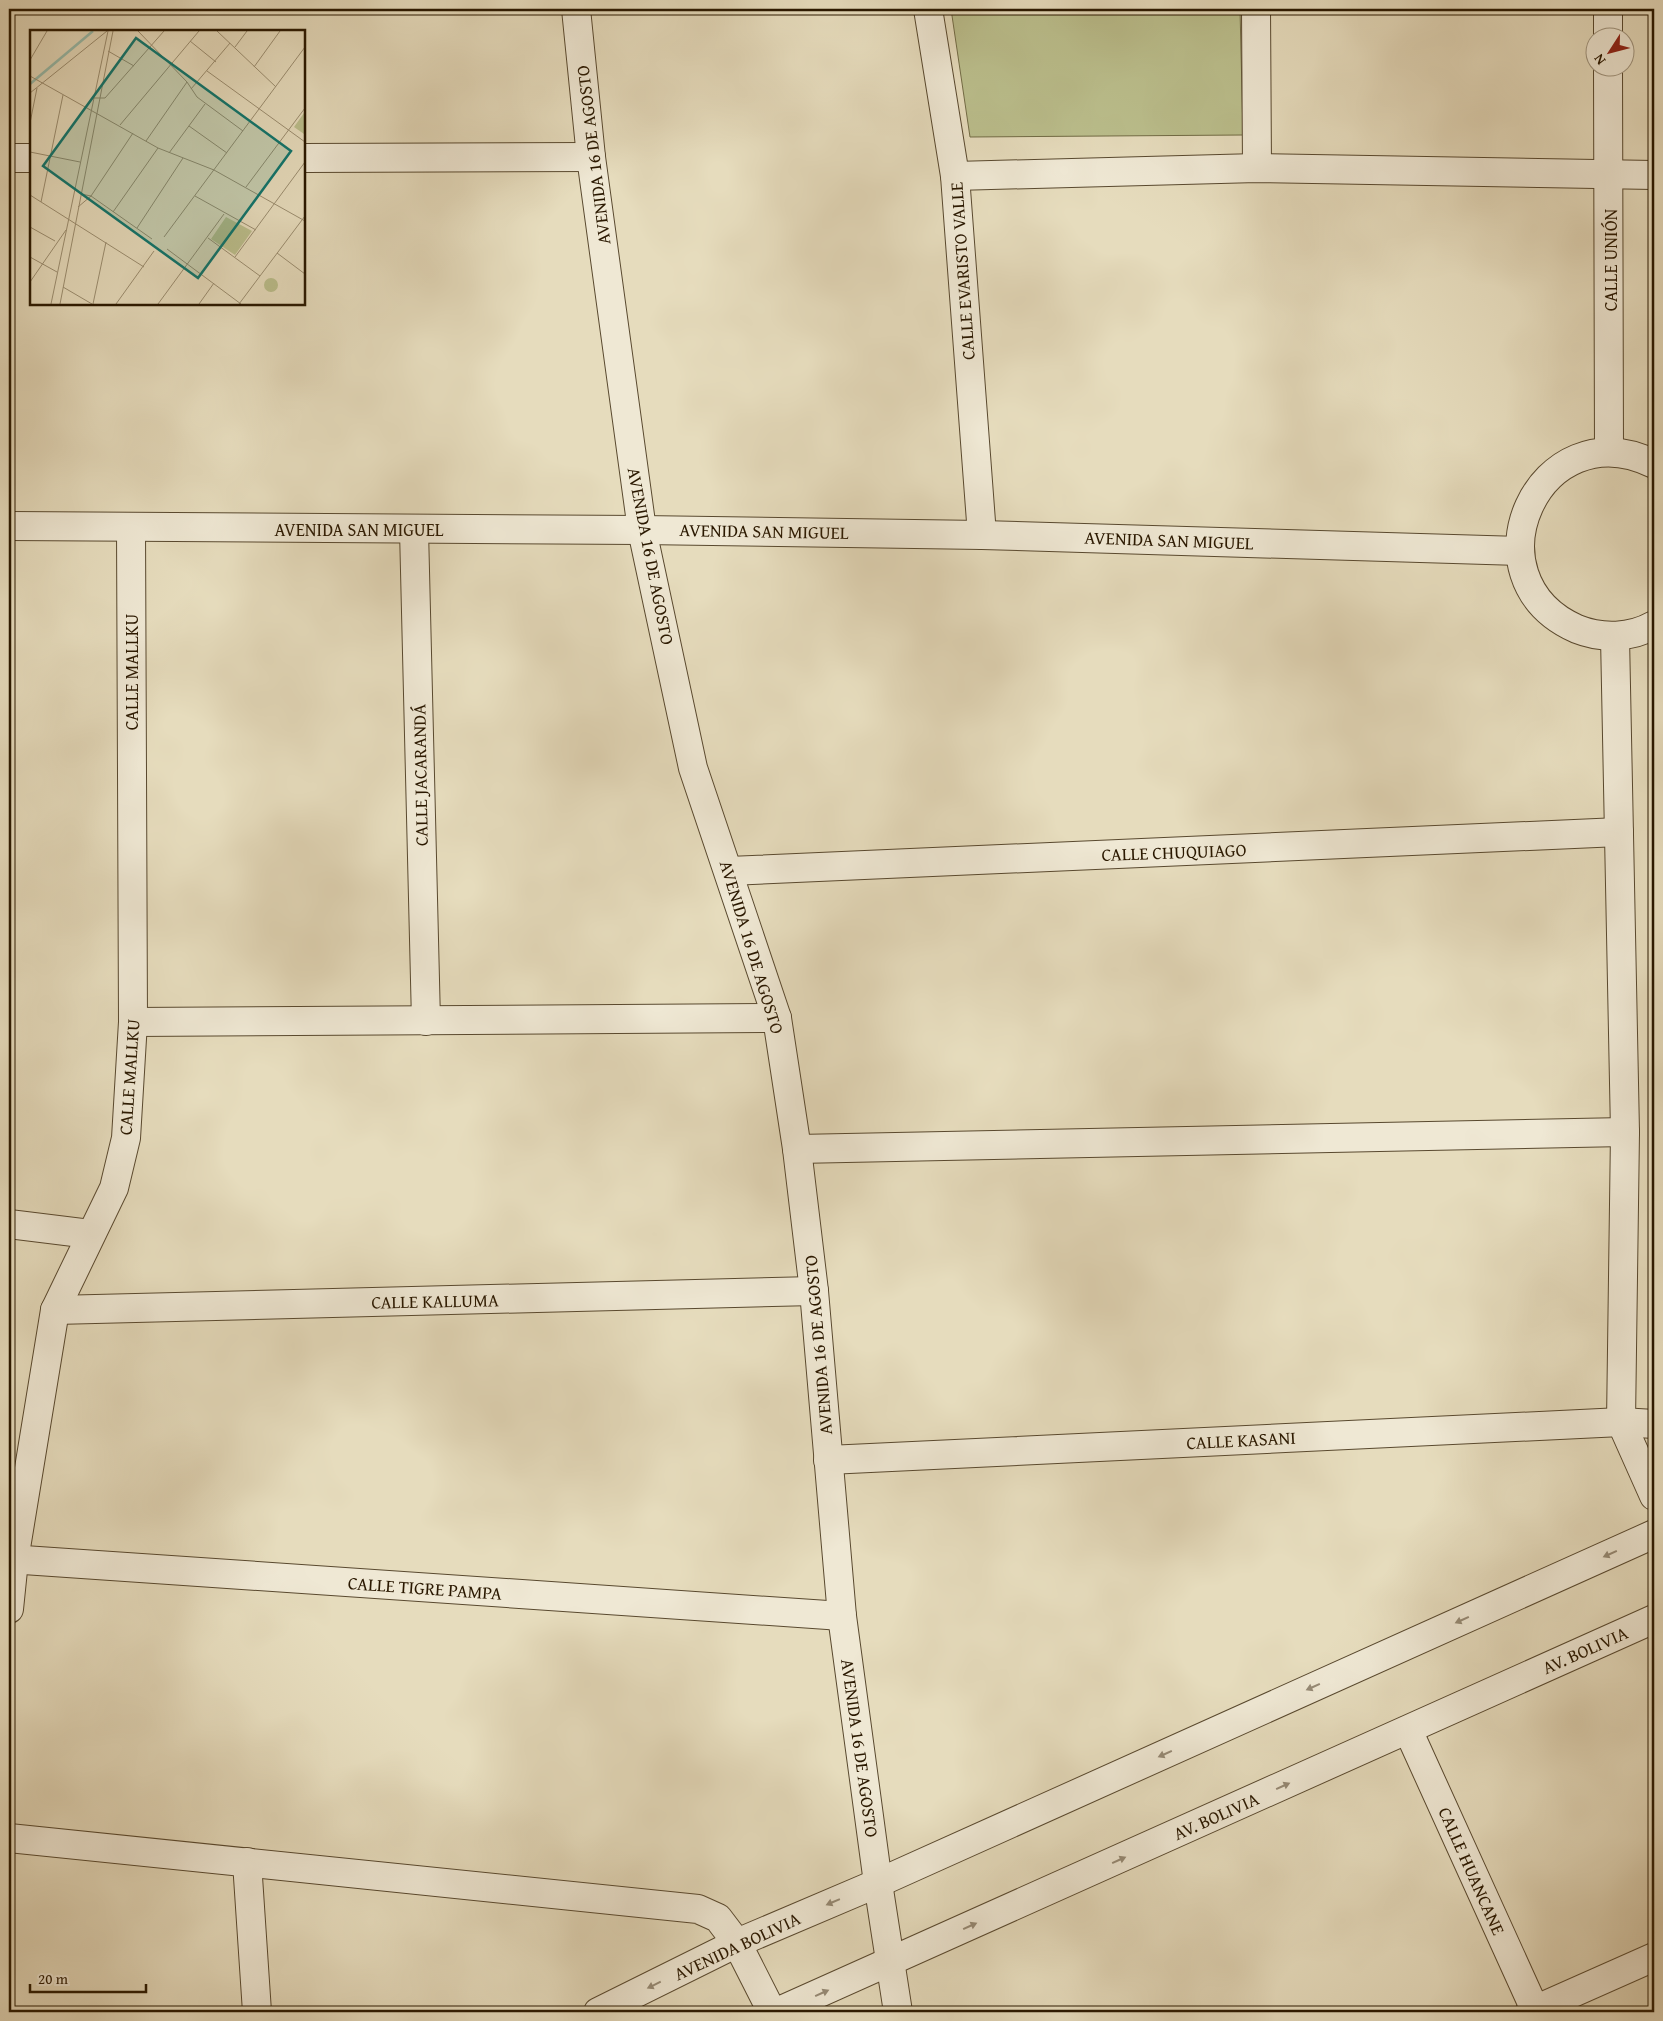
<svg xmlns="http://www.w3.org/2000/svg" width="1663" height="2021" font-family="'Gentium Book Plus',serif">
	<rect width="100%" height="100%" fill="#e6dcbd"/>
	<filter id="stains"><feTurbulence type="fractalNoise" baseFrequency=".004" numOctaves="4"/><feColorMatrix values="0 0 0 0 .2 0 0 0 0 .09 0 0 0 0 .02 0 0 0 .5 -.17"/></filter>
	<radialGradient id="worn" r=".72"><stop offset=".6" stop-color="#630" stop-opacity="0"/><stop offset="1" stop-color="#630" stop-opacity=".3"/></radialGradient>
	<polygon fill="#bbbf8d" stroke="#726c46" points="951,9 1240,9 1243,135 970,137"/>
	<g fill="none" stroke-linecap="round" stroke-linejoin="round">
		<defs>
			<g id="minor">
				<polyline points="576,9 591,157 642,530 693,768 777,1018 797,1149 814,1291 842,1616 878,1883 898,2012"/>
				<polyline points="928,9 955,176 982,535"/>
				<polyline points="1256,9 1257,168"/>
				<polyline points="1608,9 1608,38"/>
				<polyline points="1608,68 1609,452"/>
				<polyline points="9,158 31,158"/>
				<polyline points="304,158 591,157"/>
				<polyline points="955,176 1257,168 1654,175"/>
				<path d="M1654,464C1539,407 1462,578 1577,629C1602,639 1631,638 1654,625"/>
				<polyline points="9,526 642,530 982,535 1520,551"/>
				<polyline points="414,530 426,1021"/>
				<polyline points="1615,637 1625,1132 1621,1422 1654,1496"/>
				<polyline points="729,871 1619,832"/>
				<polyline points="133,1022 777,1018"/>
				<polyline points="797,1149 1625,1132"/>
				<polyline points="9,1224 90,1234"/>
				<polyline points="55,1310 814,1291"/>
				<polyline points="828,1460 1621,1422 1654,1424"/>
				<polyline points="9,1559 842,1616"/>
				<polyline points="9,1609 14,1560 55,1310 114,1188 126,1138 133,1022 131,527"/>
				<polyline points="1408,1730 1536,2012"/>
				<polyline points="9,1838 698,1909 718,1918 737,1943 772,2012"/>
				<polyline points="247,1862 257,2012"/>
				<polyline points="1530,2012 1654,1957"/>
			</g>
			<g id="tertiary">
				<polyline points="598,2012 737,1943 878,1883 1654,1534"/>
				<polyline points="777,2012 1654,1619"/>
			</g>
		</defs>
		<use href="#minor" stroke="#59492f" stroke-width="30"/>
		<use href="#tertiary" stroke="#59492f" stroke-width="30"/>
		<use href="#minor" stroke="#efe8d4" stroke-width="28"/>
		<use href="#tertiary" stroke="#efe8d4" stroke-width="28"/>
	</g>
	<defs><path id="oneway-solid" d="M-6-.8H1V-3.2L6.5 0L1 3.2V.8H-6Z" transform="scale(1.25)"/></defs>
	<g fill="#968a75">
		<use href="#oneway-solid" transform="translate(1610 1554) rotate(156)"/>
		<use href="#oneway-solid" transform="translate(1462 1620) rotate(156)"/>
		<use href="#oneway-solid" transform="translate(1313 1687) rotate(156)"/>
		<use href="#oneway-solid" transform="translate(1165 1754) rotate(156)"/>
		<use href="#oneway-solid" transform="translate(1283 1786) rotate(-24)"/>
		<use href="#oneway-solid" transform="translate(1119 1860) rotate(-24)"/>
		<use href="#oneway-solid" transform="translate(833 1902) rotate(157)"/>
		<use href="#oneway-solid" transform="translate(970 1926) rotate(-24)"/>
		<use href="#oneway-solid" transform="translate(654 1985) rotate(154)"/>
		<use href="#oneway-solid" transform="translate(822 1993) rotate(-24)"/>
	</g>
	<g text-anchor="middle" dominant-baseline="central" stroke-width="4.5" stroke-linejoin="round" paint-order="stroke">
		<g font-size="18" fill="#2a1800" stroke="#efe8d4">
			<text transform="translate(593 155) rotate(-97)">AVENIDA 16 DE AGOSTO</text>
			<text transform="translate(1610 260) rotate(-90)">CALLE UNIÓN</text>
			<text transform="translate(962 271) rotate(-94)">CALLE EVARISTO VALLE</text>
			<text x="359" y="529">AVENIDA SAN MIGUEL</text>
			<text transform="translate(764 531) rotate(1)">AVENIDA SAN MIGUEL</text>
			<text transform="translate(1169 540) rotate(2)">AVENIDA SAN MIGUEL</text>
			<text transform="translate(651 556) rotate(79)">AVENIDA 16 DE AGOSTO</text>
			<text transform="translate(131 672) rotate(-90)">CALLE MALLKU</text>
			<text transform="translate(420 775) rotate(-91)">CALLE JACARANDÁ</text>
			<text transform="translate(1174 852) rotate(-2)">CALLE CHUQUIAGO</text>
			<text transform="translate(752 947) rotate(73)">AVENIDA 16 DE AGOSTO</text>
			<text transform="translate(129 1077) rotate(-86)">CALLE MALLKU</text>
			<text transform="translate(435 1301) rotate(-1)">CALLE KALLUMA</text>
			<text transform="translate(818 1345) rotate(-95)">AVENIDA 16 DE AGOSTO</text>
			<text transform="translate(1241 1440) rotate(-3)">CALLE KASANI</text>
			<text transform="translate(425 1588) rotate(4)">CALLE TIGRE PAMPA</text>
			<text transform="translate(1585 1650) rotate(-24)">AV. BOLIVIA</text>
			<text transform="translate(860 1748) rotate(82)">AVENIDA 16 DE AGOSTO</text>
			<text transform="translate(1216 1816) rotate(-24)">AV. BOLIVIA</text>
			<text transform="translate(1472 1871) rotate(66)">CALLE HUANCANE</text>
			<text transform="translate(737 1946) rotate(-25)">AVENIDA BOLIVIA</text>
		</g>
	</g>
	<g transform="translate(30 30)">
		<rect width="275" height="275" fill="#e6dcbd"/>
		<path d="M274,83L275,103L274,104L264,97ZM196,187L222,201L205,225L181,209ZM234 255a7 7 0 1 1 14 0a7 7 0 1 1-14 0Z" fill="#bbbf8d"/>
		<path fill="none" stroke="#97bcac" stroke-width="2.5" d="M0,54L63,1"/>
		<path fill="none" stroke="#9b8e71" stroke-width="1" d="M108,1L157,52L167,67L213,101M187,1L246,57M160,11L186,32M205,17L217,1M78,21L104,36M0,30L17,1M224,37L250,1M177,41L275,112M0,46L128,118L184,140L275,191M161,59L200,13M0,63L77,1M63,68H75L134,1M0,93L7,58M90,95L169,1M159,96L197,123M116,111L157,52M0,122L50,132M139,123L175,74M216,157L275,78M51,164L61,166L122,209M0,165L114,237M165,166L226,200M11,172L33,65M48,177L61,166L103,103M83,182L128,118M0,197L25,211M107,198L153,128M134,207L275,17M178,208L230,246M137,219L211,274M247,223L275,244M0,227L27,242M205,227L275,132M0,252L36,200M33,257L62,274M21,274L78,1M30,274L83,1M63,274L76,212M86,274L124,221M128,274L194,184M169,274L184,253M209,274L275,186"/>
		<path fill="#0f766e" fill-opacity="0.15" stroke="#0f766e" stroke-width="2.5" d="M106,8L261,121L168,248L13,136Z"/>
		<rect width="275" height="275" fill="none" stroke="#2a1800" stroke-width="2.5"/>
	</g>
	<rect width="1663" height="2021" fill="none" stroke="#e6dcbd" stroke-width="30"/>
	<rect x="10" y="10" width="1643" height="2001" fill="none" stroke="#2a1800" stroke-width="2.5"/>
	<rect x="15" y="15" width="1633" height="1991" fill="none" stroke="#2a1800"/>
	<g transform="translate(1610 52) rotate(234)"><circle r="24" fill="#efe8d4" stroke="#a0957f"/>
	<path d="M0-4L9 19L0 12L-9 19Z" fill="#8f2418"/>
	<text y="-8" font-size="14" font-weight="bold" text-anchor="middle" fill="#2a1800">N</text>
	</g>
	<path d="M30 1984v8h116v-8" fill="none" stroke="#2a1800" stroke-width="2.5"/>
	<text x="38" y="1984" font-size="15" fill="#2a1800" stroke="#efe8d4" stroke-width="4" paint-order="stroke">20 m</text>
	<rect width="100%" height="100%" filter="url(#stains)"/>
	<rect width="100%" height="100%" fill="url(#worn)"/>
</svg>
